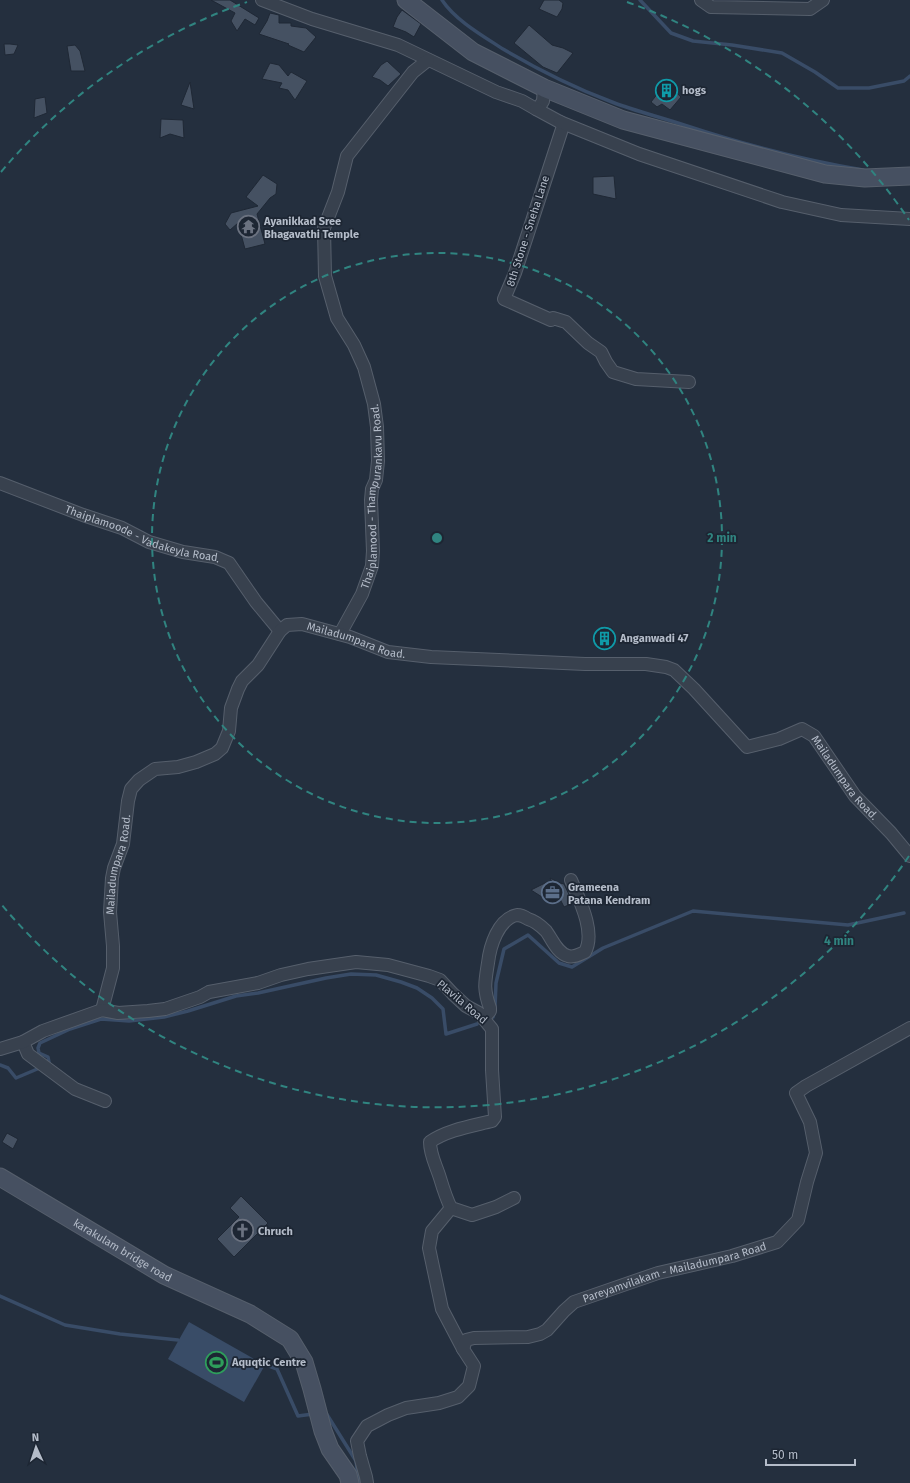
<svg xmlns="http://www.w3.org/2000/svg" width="910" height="1483" font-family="'Fira Sans',sans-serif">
	<rect width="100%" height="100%" fill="#242f3e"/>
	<polygon fill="#394c67" points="189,1322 265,1365 244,1402 168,1359"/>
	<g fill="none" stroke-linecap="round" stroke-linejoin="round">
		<g stroke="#394c67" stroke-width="3.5">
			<path d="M442,0C455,20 483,36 503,49C537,69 575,88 612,102C635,111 660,117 684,125C742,144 803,160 863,170"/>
			<polyline points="640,0 671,33 693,41 732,45 782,53 815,72 838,88 869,88 904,81 910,76"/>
			<polyline points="493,1017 495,1008 496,983 504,949 528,935 559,963 572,967 603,948 693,911 848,925 904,913"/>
			<polyline points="47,1064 49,1062 48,1057 39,1053 38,1048 40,1043 70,1029 101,1019 129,1021 164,1017 188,1011 236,996 258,993 326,978 351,974 376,975 401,982 417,988 432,998 443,1009 446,1034 477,1024"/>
			<polyline points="0,1065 8,1068 16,1078 42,1067"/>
			<polyline points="0,1296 65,1325 120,1334 178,1340"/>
			<polyline points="261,1363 277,1369 298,1416 313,1414"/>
			<polyline points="326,1413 356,1461 359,1483"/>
		</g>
	</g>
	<g fill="#455162" stroke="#1f2835">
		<polygon points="211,0 230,0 259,18 255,25 245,19 237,31 231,21 235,13"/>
		<polygon points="544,0 559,0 563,3 562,9 557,17 539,9"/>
		<polygon points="402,10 421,24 414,37 406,32 393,27 397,17"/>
		<polygon points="270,13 279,15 279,23 291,23 291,26 306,28 316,37 304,52 288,45 289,44 259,34 267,21"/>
		<polygon points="529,25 552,45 563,48 573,53 557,73 543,67 514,43"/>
		<polygon points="4,44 10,44 18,45 14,54 5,55"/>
		<polygon points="75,45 80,51 85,71 71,71 67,46"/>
		<polygon points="387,61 401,74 388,86 380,80 372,77 381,65"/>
		<polygon points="270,63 279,65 288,76 291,72 307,81 295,100 288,90 279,88 282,83 262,79"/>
		<polygon points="190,82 194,109 181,105"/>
		<polygon points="666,83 681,97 670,110 662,104 657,107 651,102"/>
		<polygon points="45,97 47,113 34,118 35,99"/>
		<polygon points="161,119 183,120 184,138 170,134 160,138"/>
		<polygon points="263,175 277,184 276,194 270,198 257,214 265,244 245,249 238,223 230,230 225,224 231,213 258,206 246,197"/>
		<polygon points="614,176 616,199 593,194 593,177"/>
		<polygon points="601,626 612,628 608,650 597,648"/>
		<polygon points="550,878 560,883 564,884 573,903 564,907 558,895 553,904 531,890 547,882 552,882"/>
		<polygon points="7,1133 18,1139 13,1149 2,1142"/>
		<polygon points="241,1196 268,1223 234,1257 217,1239 239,1217 230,1208"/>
	</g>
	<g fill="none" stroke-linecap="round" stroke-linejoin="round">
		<defs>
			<g id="street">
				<polyline points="262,0 312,19 398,45 496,92 522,101 536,109 538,109 543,101 544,88"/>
				<polyline points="701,0 711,7 810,9 823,0"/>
				<polyline points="536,109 560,122 563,126 515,273 504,299 551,320 553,318 566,322 588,343 601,352 606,362 613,372 636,379 689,382"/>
				<polyline points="560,122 639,154 782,202 841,215 910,219"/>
				<path id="s1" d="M0,483L83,515L122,528L149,542L183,552L215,557L229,563L256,602L280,631"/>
				<path id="s2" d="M340,634L362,594L372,566L373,551L371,500L372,489L376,480L378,461L377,427L374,404L364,367L354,345L337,318L325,276L324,228L338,192L347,156L413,72L428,60"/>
				<path id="s3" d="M102,1010L113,968V946L110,912L112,878L114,868L123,844L128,801L131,789L139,780L155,769L178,767L196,762L215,754L222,748L229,731L231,708L238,689L242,681L258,665L280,631L287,625L302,624L350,637L388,652L431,657L585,664H646L666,667L674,670L694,689L747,747L779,739L802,729L814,736L855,796L891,833L910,856"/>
				<path d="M484,1018L490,1011V1008C483,989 485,982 488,963C490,946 498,919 517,915C521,915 525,917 528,919C535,921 541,926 546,931C552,939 557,953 568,956C574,958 580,954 585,952C596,932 579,899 571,880"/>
				<polyline points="23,1042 28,1054 75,1089 105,1101"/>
				<path d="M0,1049L23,1042L43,1031L102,1010L118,1013L148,1011L165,1009L200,997L209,992L258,983L281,975L308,969L356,962L388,965L429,976L440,980L453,994L466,1006L479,1013L492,1029V1070L495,1117L492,1121C472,1126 447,1130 430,1142C430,1155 436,1165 440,1178C443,1188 446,1198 451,1208L472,1215L496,1207L514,1198"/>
				<polyline points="451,1208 432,1231 429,1248 442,1309 463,1349"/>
				<path id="s4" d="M367,1483L366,1477L360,1456L357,1441L367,1426L388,1415L406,1408L439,1403L458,1397L469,1386L474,1366L463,1349L466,1340L474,1338L528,1337L540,1334L547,1330L564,1311L574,1302L658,1273L732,1256L777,1242L798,1220L807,1182L816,1153L810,1122L796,1093L806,1086L910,1028"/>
			</g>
			<g id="secondary">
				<polyline points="406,0 473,52 544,88 623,120 825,174 865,178 910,176"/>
				<path id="s5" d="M0,1177L164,1275L250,1314L290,1339L304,1362L312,1389L323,1431L330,1449L348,1475L350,1483"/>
			</g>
		</defs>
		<use href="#street" stroke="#565f6c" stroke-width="14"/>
		<use href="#secondary" stroke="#565f6c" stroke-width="19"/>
		<use href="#street" stroke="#38414e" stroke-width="12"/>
		<use href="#secondary" stroke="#465061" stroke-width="17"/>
	</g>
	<g fill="none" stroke="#308480" stroke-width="2" stroke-dasharray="7 5">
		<circle cx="437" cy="538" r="285"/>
		<path d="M909 856A569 569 0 0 1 1 904M1 172A569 569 0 0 1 247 2M627 2A569 569 0 0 1 909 220"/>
	</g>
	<defs>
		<symbol id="building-ring" viewBox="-11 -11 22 22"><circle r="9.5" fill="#1d2633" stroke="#0f9aa8" stroke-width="1.5"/><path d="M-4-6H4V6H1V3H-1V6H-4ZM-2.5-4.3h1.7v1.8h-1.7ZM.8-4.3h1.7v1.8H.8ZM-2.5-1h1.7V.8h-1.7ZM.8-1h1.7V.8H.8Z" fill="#0f9aa8"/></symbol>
		<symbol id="temple-ring" viewBox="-11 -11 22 22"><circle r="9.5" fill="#1d2633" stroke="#6b7280" stroke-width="1.5"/><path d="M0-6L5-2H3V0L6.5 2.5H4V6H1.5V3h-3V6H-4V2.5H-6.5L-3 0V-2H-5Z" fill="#6b7280"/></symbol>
		<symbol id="office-ring" viewBox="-11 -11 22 22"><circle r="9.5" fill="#1d2633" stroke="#5c6f8a" stroke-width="1.5"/><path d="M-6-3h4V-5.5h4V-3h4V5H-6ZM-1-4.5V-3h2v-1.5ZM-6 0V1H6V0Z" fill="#5c6f8a"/></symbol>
		<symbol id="church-ring" viewBox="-11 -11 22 22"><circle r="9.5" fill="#1d2633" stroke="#6b7280" stroke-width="1.5"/><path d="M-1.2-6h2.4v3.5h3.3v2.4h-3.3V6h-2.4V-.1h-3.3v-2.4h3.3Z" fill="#6b7280"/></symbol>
		<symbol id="stadium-ring" viewBox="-11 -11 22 22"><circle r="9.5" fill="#1d2633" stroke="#2e9e5b" stroke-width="1.5"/><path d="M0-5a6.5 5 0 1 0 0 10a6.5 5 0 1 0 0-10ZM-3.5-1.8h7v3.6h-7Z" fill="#2e9e5b"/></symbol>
	</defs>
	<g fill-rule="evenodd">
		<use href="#building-ring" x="654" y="78" width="25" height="25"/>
		<use href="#temple-ring" x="236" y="214" width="25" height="25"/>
		<use href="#building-ring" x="592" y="626" width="25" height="25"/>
		<use href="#office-ring" x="540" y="880" width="25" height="25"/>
		<use href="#church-ring" x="230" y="1218" width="25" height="25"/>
		<use href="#stadium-ring" x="204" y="1350" width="25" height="25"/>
	</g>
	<g text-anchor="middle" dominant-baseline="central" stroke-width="3.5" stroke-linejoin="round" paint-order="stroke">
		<g font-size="11" font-weight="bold" fill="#b4bcc9" stroke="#1d2633" text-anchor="start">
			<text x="682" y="90">hogs</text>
			<text x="264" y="221">Ayanikkad Sree<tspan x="264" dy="13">Bhagavathi Temple</tspan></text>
			<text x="620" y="638">Anganwadi 47</text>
			<text x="568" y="887">Grameena<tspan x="568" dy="13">Patana Kendram</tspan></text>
			<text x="258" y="1231">Chruch</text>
			<text x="232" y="1362">Aquqtic Centre</text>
		</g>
		<g font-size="11" fill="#b4bcc9" stroke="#1d2633">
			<text transform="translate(528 231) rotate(-72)">8th Stone - Sneha Lane</text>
			<text stroke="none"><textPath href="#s2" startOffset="145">Thaiplamood - Thampurankavu Road.</textPath></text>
			<text stroke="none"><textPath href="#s1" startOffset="152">Thaiplamoode - Vadakeyla Road.</textPath></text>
			<text stroke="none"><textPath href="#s3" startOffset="543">Mailadumpara Road.</textPath></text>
			<text stroke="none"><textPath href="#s3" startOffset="1094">Mailadumpara Road.</textPath></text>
			<text stroke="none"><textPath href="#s3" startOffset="148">Mailadumpara Road.</textPath></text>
			<text transform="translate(462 1002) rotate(40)">Plavila Road</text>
			<text stroke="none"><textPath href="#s5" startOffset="143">karakulam bridge road</textPath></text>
			<text stroke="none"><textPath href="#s4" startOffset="450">Pareyamvilakam - Mailadumpara Road</textPath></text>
		</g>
	</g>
	<circle cx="437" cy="538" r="6" fill="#308480" stroke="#1d2633" stroke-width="2"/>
	<g font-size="12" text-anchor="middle" font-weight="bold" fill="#308480" stroke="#1d2633" stroke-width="3.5" stroke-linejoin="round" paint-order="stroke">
		<text x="722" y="542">2 min</text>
		<text x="839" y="945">4 min</text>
	</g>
	<g transform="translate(36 1447) rotate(357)" stroke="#1d2633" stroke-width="3" paint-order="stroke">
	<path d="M0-3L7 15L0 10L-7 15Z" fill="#b4bcc9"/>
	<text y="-6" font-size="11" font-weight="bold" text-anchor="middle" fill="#b4bcc9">N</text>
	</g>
	<path d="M766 1459v6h89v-6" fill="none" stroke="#b4bcc9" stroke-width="2"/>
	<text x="772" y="1459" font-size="12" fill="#b4bcc9" stroke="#1d2633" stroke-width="3" paint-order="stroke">50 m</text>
</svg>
